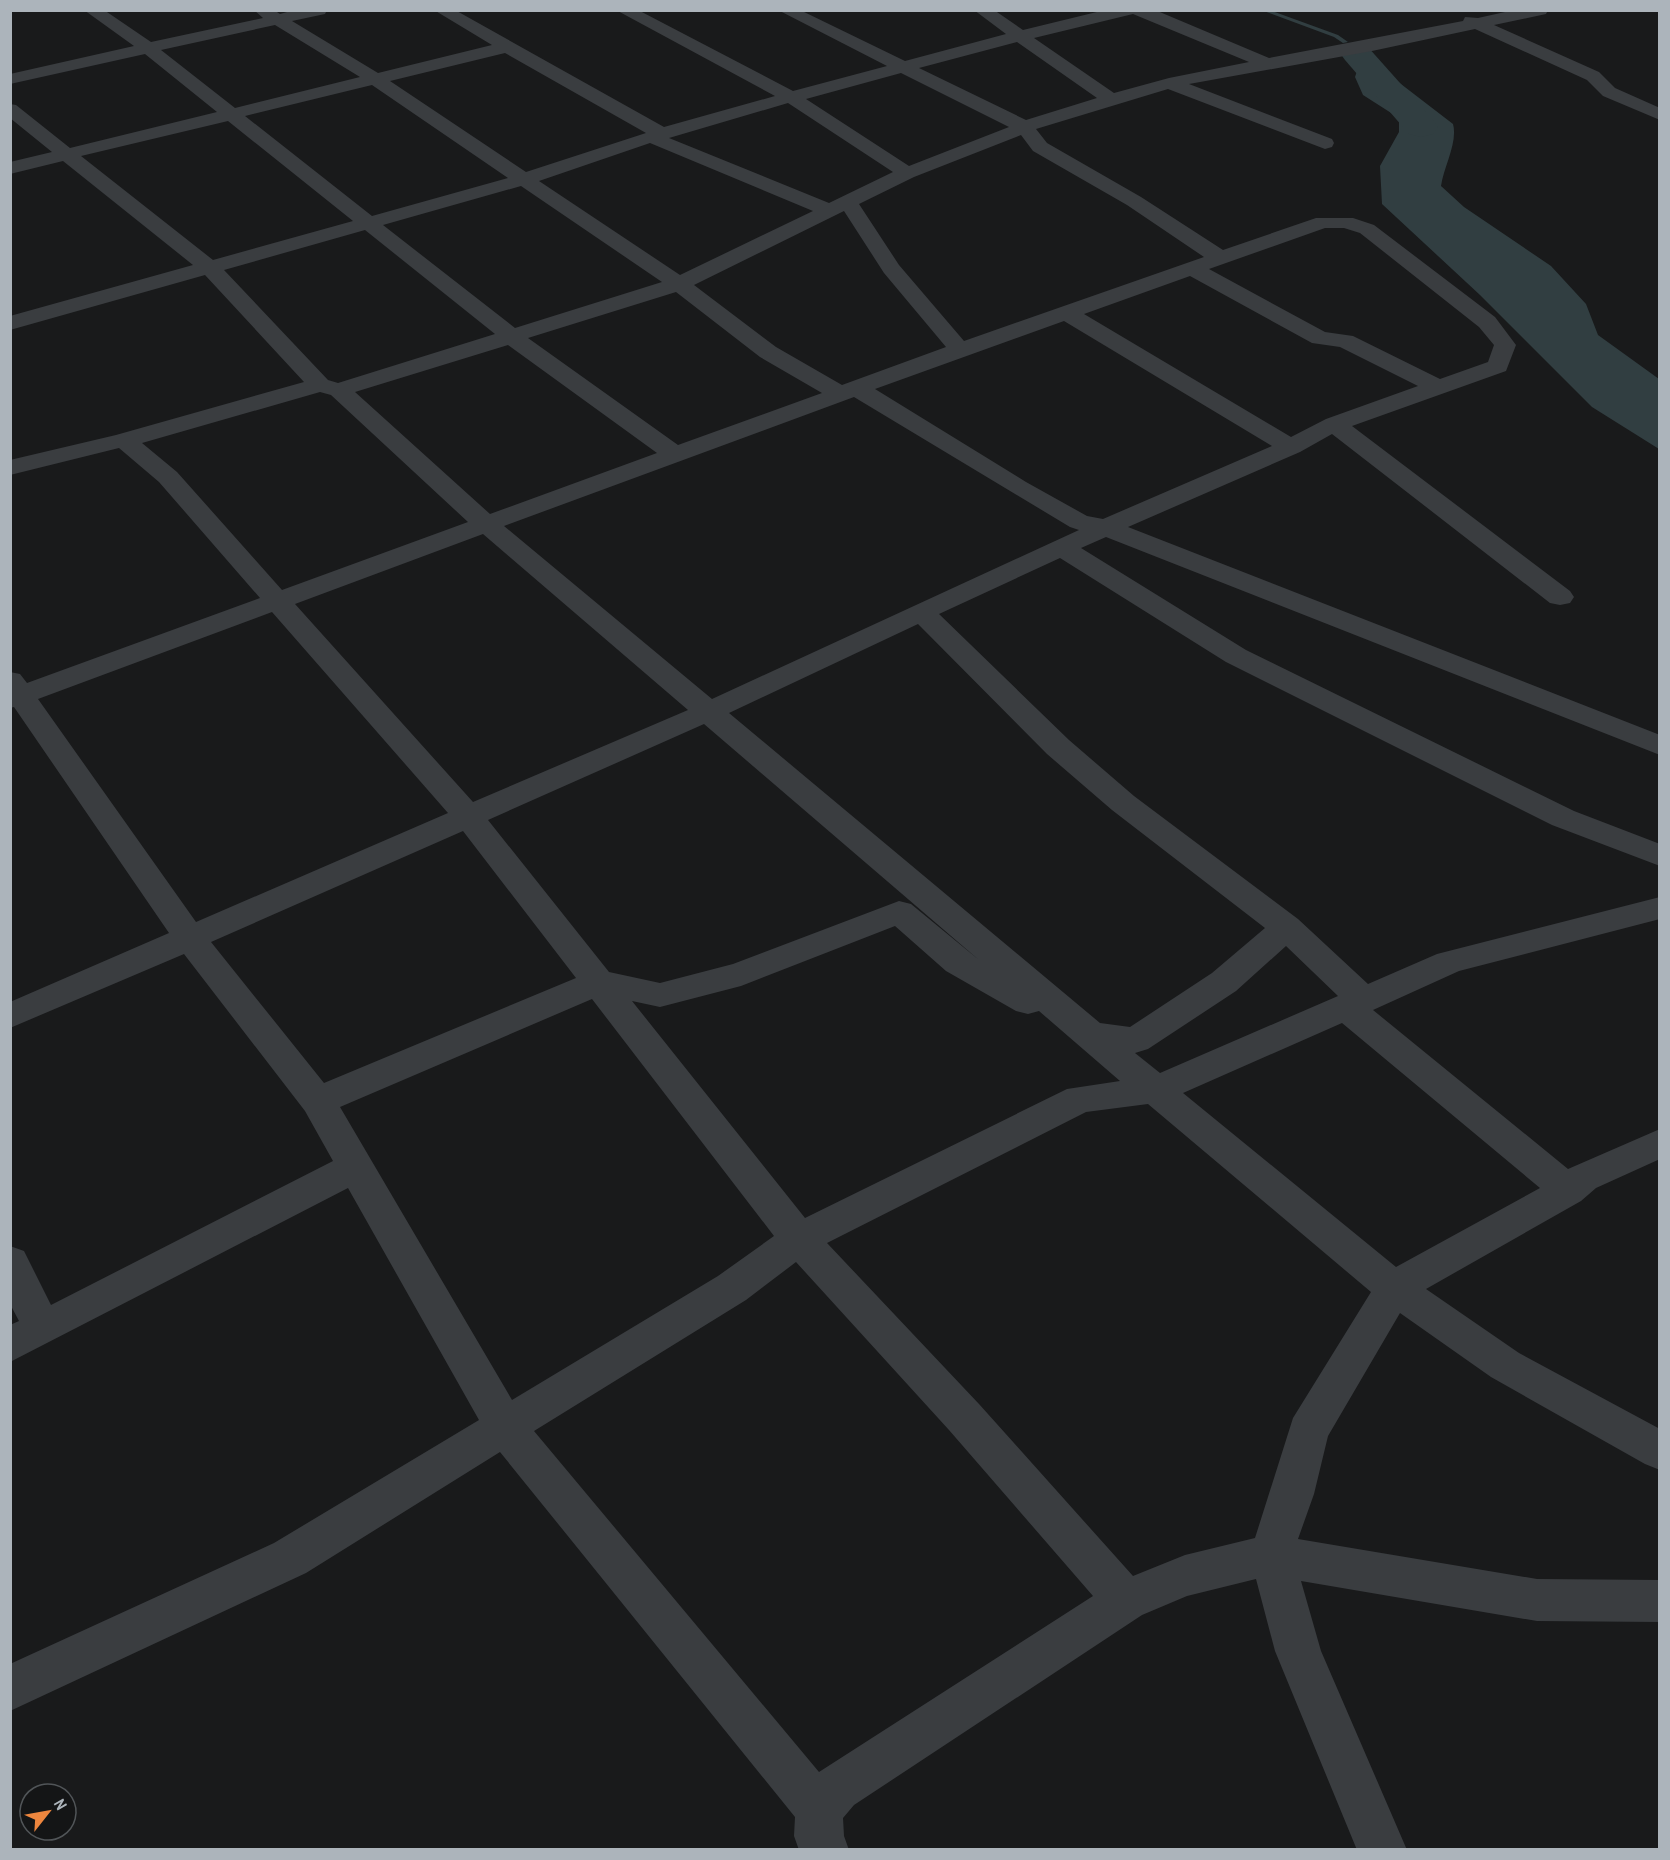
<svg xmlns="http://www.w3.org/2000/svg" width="1670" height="1860" font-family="'Archivo Narrow',sans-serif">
	<rect width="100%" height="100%" fill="#191a1b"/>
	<path fill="#313e41" d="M1367,64L1384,71L1453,124C1458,142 1444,166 1441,186L1464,207L1551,266L1586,304L1598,335L1659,379V449L1592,407L1480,295L1382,204L1380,166L1399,132V118L1363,95L1355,77L1357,71Z"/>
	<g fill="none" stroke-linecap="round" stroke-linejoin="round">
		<polygon fill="#313e41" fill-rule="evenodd" points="1261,10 1269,10 1338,35 1348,42 1343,43 1334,37"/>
		<polygon fill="#313e41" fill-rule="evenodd" points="1356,44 1367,46 1433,120 1438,127 1433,134 1421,137 1409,134 1345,60 1340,53 1345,46"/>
		<path fill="#3a3d40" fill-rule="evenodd" d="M84,10H104L151,42L263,18L254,10H274L280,14L294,10H327L325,14L292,21L378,73L492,45L434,10H455L664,127L775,96L616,10H638L793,91L887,66L778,10H800L905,61L1006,34L974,10H994L1023,30L1105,10H1155L1269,58L1463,21L1465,17L1478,18L1514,10H1548L1546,14L1494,25L1599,72L1615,88L1660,108V120L1603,96L1587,80L1475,29L1372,51L1189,84L1332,139L1334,143L1332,147L1325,149L1168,89L1036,129L1047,143L1141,197L1223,250L1316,218H1353L1374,225L1495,317L1516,345L1506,371L1352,426L1570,591L1574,597L1570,603L1560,605L1550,603L1332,434L1300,452L1128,527L1660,735V755L1106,537L1081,548L1246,650L1574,811L1660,844V866L1552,825L1226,662L1060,558L939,614L1069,740L1134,796L1298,919L1368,984L1437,954L1660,897V919L1459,971L1373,1010L1568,1169L1660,1129V1159L1596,1188L1581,1201L1426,1289L1519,1353L1660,1429V1470L1645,1464L1491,1377L1400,1313L1328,1436L1314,1494L1298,1539L1537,1579L1660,1580V1622L1537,1621L1301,1581L1321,1651L1407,1850H1357L1275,1651L1256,1579L1187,1596L1142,1615L854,1805L843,1818L844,1836L849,1850H799L794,1836L795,1817L500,1452L306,1573L10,1711V1664L274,1543L479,1420L348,1188L10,1362V1325L19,1321L10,1304V1246L24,1251L51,1305L333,1161L305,1111L184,954L10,1028V1002L169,933L14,707L10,708V672L20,674L27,683L260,598L159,482L119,448L10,475V460L116,435L304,382L205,275L10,330V316L193,265L63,161L10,174V162L52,152L10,118V104L16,105L70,148L217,112L145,54L10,84V74L134,46ZM1133,14L1249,62L1169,78L1114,93L1034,38ZM275,25L360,77L235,108L161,50ZM1017,42L1097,98L1026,120L919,68ZM505,53L646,133L526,172L390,81ZM901,73L1009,127L909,166L806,99ZM372,85L508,178L372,216L245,116ZM788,103L893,172L829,203L669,138ZM228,121L353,221L213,260L81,156ZM1021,135L1033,151L1127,205L1204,257L964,341L899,265L859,204L914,177ZM650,143L813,211L680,275L539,181ZM521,186L662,282L515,328L383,225ZM844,211L884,273L946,347L842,385L776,347L694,285ZM1325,228H1344L1360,233L1479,327L1494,345L1488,362L1440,379L1353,336L1325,332L1209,269ZM365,230L495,334L338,383L328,380L224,270ZM1190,276L1312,343L1340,347L1418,386L1326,419L1291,437L1084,314ZM676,292L760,357L822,393L678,445L528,338ZM1064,321L1272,446L1103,519L1087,516L1026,482L875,389ZM508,345L657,453L490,514L355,392ZM320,392L331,395L468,522L282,590L177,472L142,443ZM854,397L1070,527L1079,530L712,699L504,526ZM483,534L688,710L473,802L295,604ZM272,612L448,813L196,922L38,699ZM918,624L1047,754L1112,810L1265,928L1212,973L1130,1027L1100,1023L729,713ZM704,724L979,960L911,904L899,901L733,964L660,983L609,972L488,820ZM463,831L576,978L324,1083L211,942ZM895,926L946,971L1016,1011L1028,1014L1039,1011L1120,1081L1067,1089L805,1218L632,1001L660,1007L741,986ZM1286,946L1338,996L1160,1073L1135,1053L1148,1049L1236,991ZM592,999L774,1236L718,1276L512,1400L340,1107ZM1342,1023L1540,1188L1396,1267L1183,1093ZM1148,1104L1371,1292L1293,1418L1255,1538L1185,1555L1133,1576L979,1404L827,1243L1086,1112ZM796,1262L949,1430L1093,1596L819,1772L534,1431L746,1300Z"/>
	</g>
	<rect width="1670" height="1860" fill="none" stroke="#acb4bb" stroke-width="24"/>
	<g transform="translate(48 1812) rotate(59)"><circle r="28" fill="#141516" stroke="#515558" stroke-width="1.5"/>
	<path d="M0-4.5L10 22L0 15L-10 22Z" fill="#ee863e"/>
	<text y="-9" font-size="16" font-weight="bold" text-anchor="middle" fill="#acb4bb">N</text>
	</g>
</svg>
